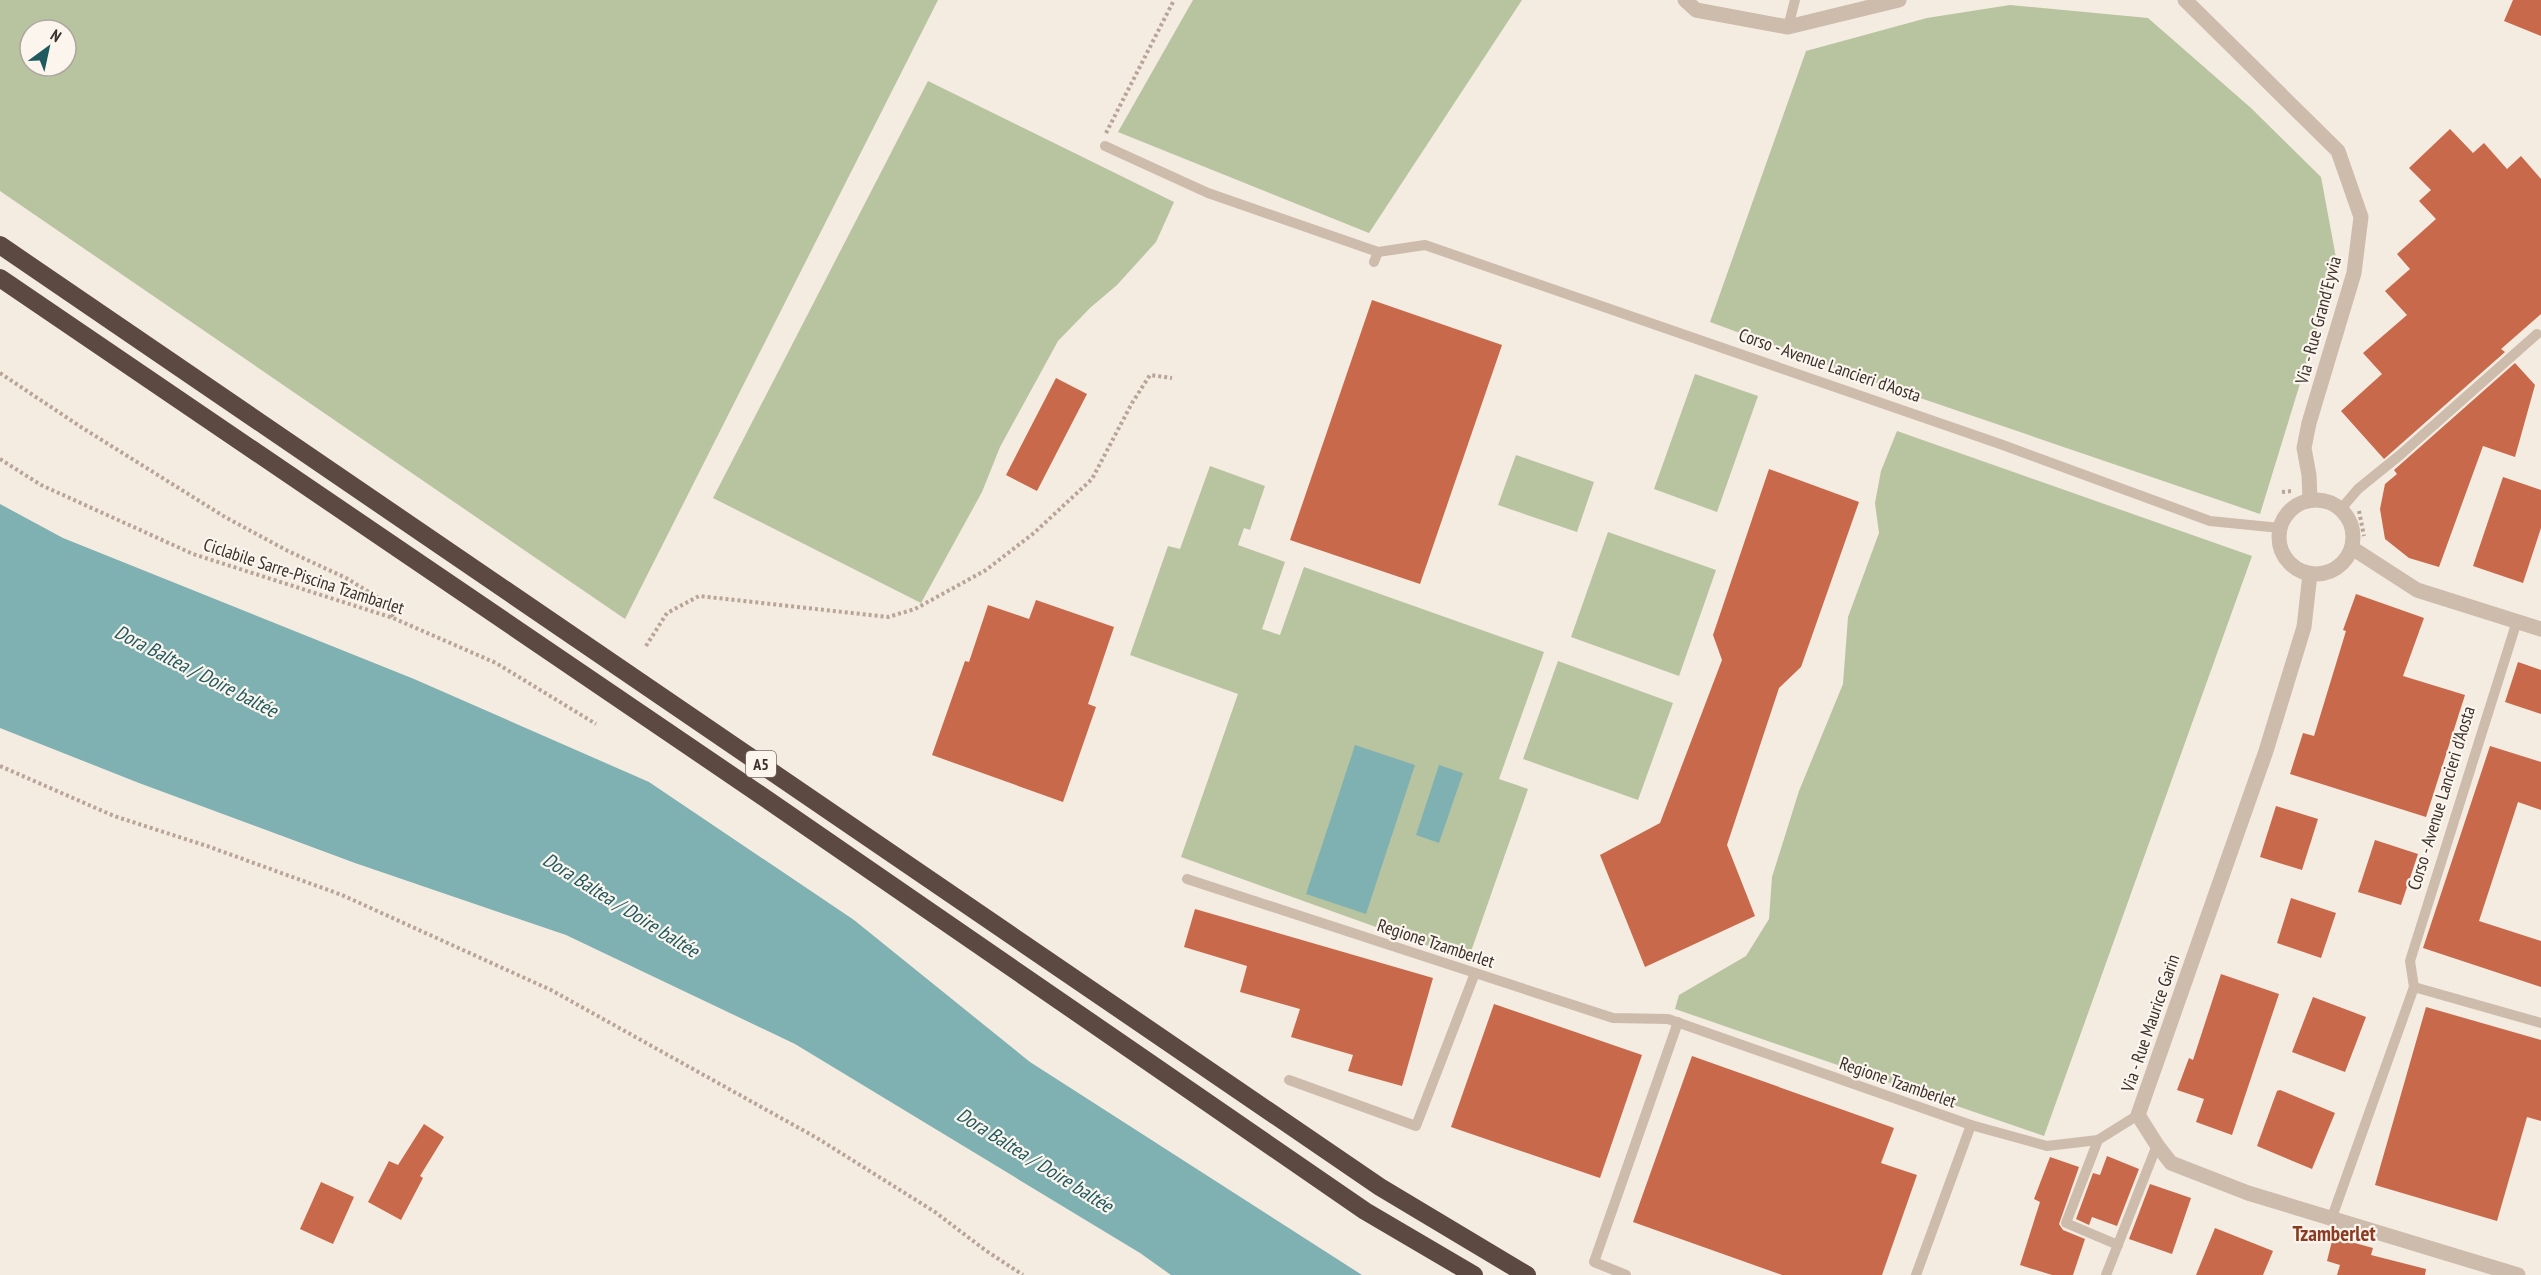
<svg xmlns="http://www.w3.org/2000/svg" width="2541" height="1275" font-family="'PT Sans Narrow',sans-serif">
	<rect width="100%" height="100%" fill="#f4ebe1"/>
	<g fill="#b8c4a0" fill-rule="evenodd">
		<path d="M0,0H938L625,619L0,191ZM30,30H66V66H30Z"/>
		<polygon points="1193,0 1522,0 1369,233 1118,132"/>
		<polygon points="2010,5 2148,18 2251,108 2321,177 2337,263 2260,514 1882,385 1710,322 1806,51 1927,18"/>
		<polygon points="928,81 1174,202 1156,242 1117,285 1090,308 1058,341 1000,447 982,492 921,603 713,498"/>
		<polygon points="1695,374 1758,396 1717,512 1654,489"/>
		<polygon points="1897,431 2252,556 2044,1136 1675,1009 1679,995 1746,956 1769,919 1772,877 1799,791 1843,684 1848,617 1879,533 1875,503 1881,471"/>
		<polygon points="1516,455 1594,482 1577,532 1498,505"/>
		<polygon points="1210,466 1265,486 1250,530 1244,528 1238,545 1285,562 1262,629 1280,635 1304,567 1544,652 1499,779 1528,789 1468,960 1181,857 1238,694 1130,655 1168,546 1180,549"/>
		<polygon points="1608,532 1716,570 1679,676 1571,637"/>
		<polygon points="1558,661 1673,703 1638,800 1523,759"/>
	</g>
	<g fill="#7fb0b2">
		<polygon points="0,504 63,538 414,679 649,782 854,920 1030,1062 1362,1275 1171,1275 1140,1253 795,1044 566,935 355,863 139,783 0,728"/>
		<polygon points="1355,745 1415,765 1366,914 1306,894"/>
		<polygon points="1439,765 1463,773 1439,843 1416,835"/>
	</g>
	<g fill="#c8694b">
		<polygon points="2513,0 2541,0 2541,36 2504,21"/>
		<polygon points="2450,129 2473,153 2484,143 2507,169 2521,156 2541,179 2541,314 2501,349 2505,352 2384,459 2341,411 2382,374 2363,353 2407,315 2385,291 2410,269 2397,254 2436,219 2419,201 2431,190 2409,168"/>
		<polygon points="1372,300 1502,345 1420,584 1290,540"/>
		<polygon points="2515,363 2535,385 2515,457 2483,446 2439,567 2409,558 2385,539 2380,509 2385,484 2397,474 2394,470"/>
		<polygon points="1056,378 1087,394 1037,491 1006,475"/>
		<polygon points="1769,469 1859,502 1801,667 1779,688 1727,845 1755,916 1645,967 1600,855 1660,823 1722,660 1713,635"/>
		<polygon points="2503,477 2541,490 2541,528 2523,583 2473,566"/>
		<polygon points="2356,594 2424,618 2403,676 2465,695 2426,817 2290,774 2303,733 2314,736 2346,631 2343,630"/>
		<polygon points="1036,600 1114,627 1088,704 1096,707 1063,802 932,755 965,661 969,662 988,605 1029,619"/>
		<polygon points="2518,662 2541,670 2541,714 2505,702"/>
		<polygon points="2490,746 2541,762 2541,810 2518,802 2479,921 2541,941 2541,987 2423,948"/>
		<polygon points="2276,806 2318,819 2302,870 2260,857"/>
		<polygon points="2375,840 2418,854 2401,905 2358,892"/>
		<polygon points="2291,898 2336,913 2321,958 2277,943"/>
		<polygon points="1195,909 1433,978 1402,1086 1348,1071 1353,1055 1291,1037 1300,1009 1240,992 1247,966 1184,947"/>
		<polygon points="2221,974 2279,994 2232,1135 2196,1122 2204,1099 2177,1090 2189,1058 2193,1060"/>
		<polygon points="2313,997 2366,1017 2345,1072 2292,1052"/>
		<polygon points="1494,1004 1642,1055 1600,1178 1451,1127"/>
		<polygon points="2426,1007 2541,1040 2541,1121 2527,1117 2497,1221 2375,1185"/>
		<polygon points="1692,1056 1894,1128 1881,1163 1917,1175 1882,1275 1782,1275 1633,1222"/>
		<polygon points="2280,1090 2335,1113 2312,1169 2257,1146 2277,1091"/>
		<polygon points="424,1124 444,1137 420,1176 423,1178 401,1220 368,1202 389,1161 398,1165"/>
		<polygon points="2107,1156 2139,1169 2117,1226 2092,1217 2089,1225 2076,1219 2093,1173 2100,1175"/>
		<polygon points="2050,1157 2079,1167 2059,1224 2063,1230 2085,1239 2073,1275 2052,1275 2020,1265 2040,1202 2034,1199"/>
		<polygon points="321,1182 354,1197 333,1244 300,1229"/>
		<polygon points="2150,1184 2191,1198 2172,1254 2129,1239"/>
		<polygon points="2215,1228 2273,1251 2263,1275 2196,1275"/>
		<polygon points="2333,1237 2373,1248 2371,1255 2426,1269 2425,1275 2337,1275 2340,1265 2327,1261"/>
	</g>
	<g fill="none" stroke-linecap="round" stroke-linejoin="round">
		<g stroke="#b9a596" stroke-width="4" stroke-dasharray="3 3" stroke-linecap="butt">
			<polyline points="1106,133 1174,0"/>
			<polyline points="0,373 81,427 225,517 288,551 346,578 382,600 393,617"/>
			<polyline points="0,459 41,485 193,554 393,618 496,663 596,724"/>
			<polyline points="2282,492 2292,491"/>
			<polyline points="2359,511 2364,536"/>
			<polyline points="646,646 667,613 699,596 888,617 915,609 986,570 1034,533 1092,479 1132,403 1150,375 1172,378"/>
			<polyline points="0,766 114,816 207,846 342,895 551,990 817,1138 935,1212 985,1250 1023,1275"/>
		</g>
		<g stroke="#cdbbac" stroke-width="10">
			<polyline points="1788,27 1795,0"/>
			<polyline points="1105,146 1208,193 1378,252"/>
			<polyline points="1374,262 1378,252 1425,245 2000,444 2210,521 2280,528"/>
			<polyline points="2341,509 2358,489 2400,455 2537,334"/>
			<polyline points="1187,879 1613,1018 1668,1019 1971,1125 2047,1146 2098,1140 2138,1115"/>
			<polyline points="2414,987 2410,961 2517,621"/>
			<polyline points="1289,1080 1416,1126 1475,973"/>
			<polyline points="2098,1140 2066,1223 2118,1245"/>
			<polyline points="2331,1220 2414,987 2541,1023"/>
			<polyline points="1626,1275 1594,1262 1678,1022"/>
			<polyline points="1916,1275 1971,1125"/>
			<polyline points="2106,1275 2157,1145"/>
		</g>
		<g stroke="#cdbbac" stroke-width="15">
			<polyline points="1685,0 1696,10 1788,27 1899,0"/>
			<polyline points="2185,0 2338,151 2361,217 2354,273 2309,423 2304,448 2309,475 2310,500"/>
			<circle cx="2316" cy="537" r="37"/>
			<polyline points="2352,548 2417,590 2541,629"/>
			<polyline points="2310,574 2304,627 2266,751 2138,1115 2157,1145 2171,1163 2248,1193 2518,1275"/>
		</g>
		<g stroke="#5c4a42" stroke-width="18">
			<polyline points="0,245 1380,1187 1527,1275"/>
			<polyline points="0,278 762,796 1365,1211 1474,1275"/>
		</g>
	</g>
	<g text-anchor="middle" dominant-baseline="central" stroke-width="4.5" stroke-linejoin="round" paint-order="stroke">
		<rect fill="#fbf5ee" stroke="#756b66" stroke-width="1.5" x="746" y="751" width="30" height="26" rx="4.5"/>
		<g font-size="16" font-weight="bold" fill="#3b302b">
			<text x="761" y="764">A5</text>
		</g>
		<g font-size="18" fill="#3b302b" stroke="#fbf5ee">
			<text transform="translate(2318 320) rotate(-75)">Via - Rue Grand'Eyvia</text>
			<text transform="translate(1830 365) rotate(19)">Corso - Avenue Lancieri d'Aosta</text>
			<text transform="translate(304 576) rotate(18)">Ciclabile Sarre-Piscina Tzambarlet</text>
			<text transform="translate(2441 798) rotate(-73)">Corso - Avenue Lancieri d'Aosta</text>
			<text transform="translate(1436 943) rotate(18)">Regione Tzamberlet</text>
			<text transform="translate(2150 1023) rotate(-71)">Via - Rue Maurice Garin</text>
			<text transform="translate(1898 1082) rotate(19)">Regione Tzamberlet</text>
		</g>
		<g font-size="20" font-style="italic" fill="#1f5a5e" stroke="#fbf5ee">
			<text transform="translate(196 671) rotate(27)">Dora Baltea / Doire baltée</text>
			<text transform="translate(621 905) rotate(32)">Dora Baltea / Doire baltée</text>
			<text transform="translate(1035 1160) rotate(32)">Dora Baltea / Doire baltée</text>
		</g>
		<g font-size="21" font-weight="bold" fill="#8c3b22" stroke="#fbf5ee">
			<text x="2334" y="1233">Tzamberlet</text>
		</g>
	</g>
	<g transform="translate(48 48) rotate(33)"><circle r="28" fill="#fbf5ee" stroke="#aea6a0" stroke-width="1.5"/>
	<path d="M0-4.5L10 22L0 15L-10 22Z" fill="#1f5a5e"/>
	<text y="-9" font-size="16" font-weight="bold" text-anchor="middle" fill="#3b302b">N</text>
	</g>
</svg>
